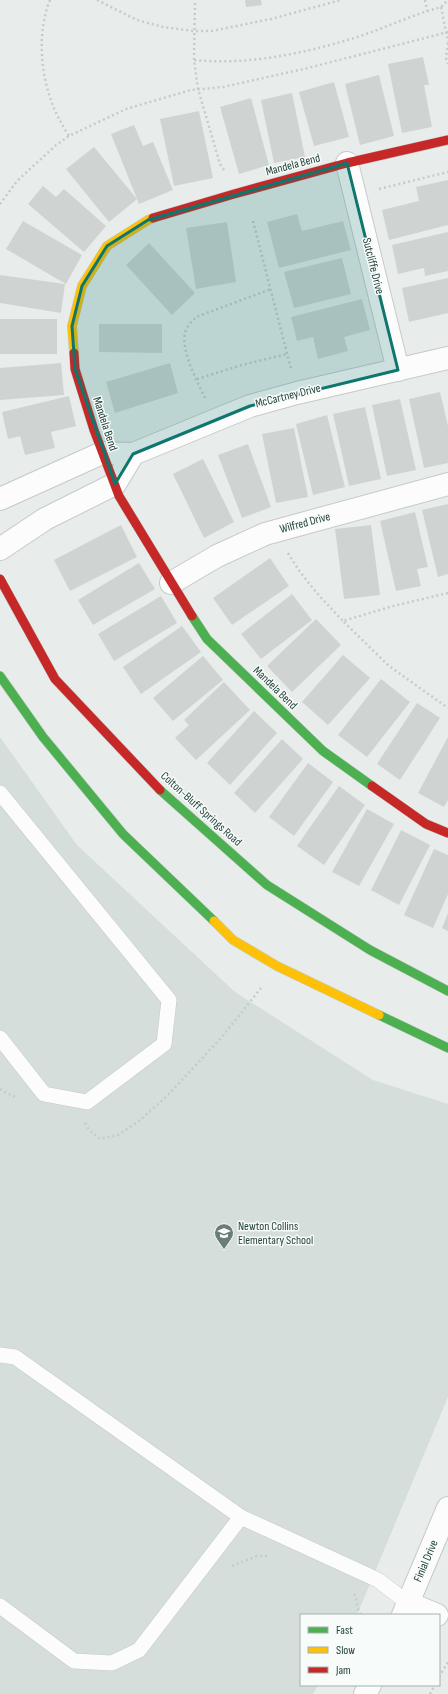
<svg xmlns="http://www.w3.org/2000/svg" width="448" height="1694" font-family="'Sofia Sans Condensed',sans-serif">
	<rect width="100%" height="100%" fill="#e8edeb"/>
	<polygon fill="#d6dedb" points="0,737 77,845 235,992 373,1080 448,1104 448,1397 357,1615 301,1615 301,1685 318,1685 313,1694 0,1694"/>
	<g fill="#cfd4d2">
		<polygon points="245,0 261,0 262,5 246,7"/>
		<polygon points="423,57 429,85 424,85 432,127 402,133 388,64"/>
		<polygon points="379,75 394,136 360,145 345,84"/>
		<polygon points="334,82 349,137 314,146 299,92"/>
		<polygon points="292,93 305,157 274,163 261,100"/>
		<polygon points="251,98 269,165 239,174 220,107"/>
		<polygon points="199,111 213,178 174,186 160,119"/>
		<polygon points="134,125 143,146 153,142 173,190 139,204 111,134"/>
		<polygon points="94,147 137,199 109,222 66,169"/>
		<polygon points="448,180 448,225 389,240 382,210 419,201 416,187"/>
		<polygon points="43,186 56,197 64,189 106,226 84,252 28,204"/>
		<polygon points="297,214 302,231 343,221 351,250 279,268 267,222"/>
		<polygon points="23,221 82,255 66,284 6,249"/>
		<polygon points="227,222 236,282 196,289 186,228"/>
		<polygon points="448,232 448,271 425,276 424,268 398,274 392,245"/>
		<polygon points="149,243 195,293 172,315 126,265"/>
		<polygon points="342,258 351,294 294,308 284,272"/>
		<polygon points="0,275 65,284 61,313 0,303"/>
		<polygon points="448,278 448,313 409,322 402,288"/>
		<polygon points="362,299 370,330 344,337 348,351 318,359 313,337 297,341 291,317"/>
		<rect x="0" y="319" width="57" height="35"/>
		<polygon points="99,324 162,324 162,353 99,352"/>
		<polygon points="61,363 64,395 0,400 0,368"/>
		<polygon points="170,363 178,393 115,413 106,382"/>
		<polygon points="440,392 448,426 448,463 424,468 409,399"/>
		<polygon points="69,396 76,426 51,432 55,448 25,455 20,436 8,439 2,412"/>
		<polygon points="400,399 416,470 387,476 372,405"/>
		<polygon points="365,407 381,479 349,486 333,414"/>
		<polygon points="327,415 345,487 313,495 296,424"/>
		<polygon points="294,428 308,497 276,503 262,434"/>
		<polygon points="248,444 271,507 242,518 218,455"/>
		<polygon points="203,459 234,522 204,538 173,474"/>
		<polygon points="448,504 448,574 438,577 422,510"/>
		<polygon points="415,512 428,567 417,569 421,586 396,591 380,521"/>
		<polygon points="121,525 137,557 70,591 54,560"/>
		<polygon points="371,525 380,595 344,599 335,529"/>
		<polygon points="270,558 289,586 232,625 213,598"/>
		<polygon points="139,563 155,589 93,625 78,600"/>
		<polygon points="292,594 312,620 261,659 241,634"/>
		<polygon points="161,596 177,623 114,661 98,634"/>
		<polygon points="316,619 341,645 292,692 267,666"/>
		<polygon points="182,626 201,652 141,694 123,667"/>
		<polygon points="343,655 370,678 328,725 302,702"/>
		<polygon points="203,656 223,680 173,721 153,698"/>
		<polygon points="381,679 410,702 367,757 338,735"/>
		<polygon points="224,682 250,710 196,760 175,738 189,725 184,720"/>
		<polygon points="417,703 440,718 400,780 377,764"/>
		<polygon points="254,711 277,733 230,785 207,763"/>
		<polygon points="448,737 448,800 444,807 418,793"/>
		<polygon points="282,739 303,759 255,813 234,793"/>
		<polygon points="308,763 333,782 294,836 269,817"/>
		<polygon points="339,786 365,805 324,865 297,846"/>
		<polygon points="367,809 394,824 359,886 332,872"/>
		<polygon points="401,830 430,845 399,905 371,890"/>
		<polygon points="434,849 448,855 448,894 433,928 404,915"/>
		<polygon points="448,913 448,931 442,928"/>
	</g>
	<g fill="none" stroke-linecap="round" stroke-linejoin="round">
		<defs>
			<g id="lane">
				<polyline points="0,793 169,1000 164,1044 87,1102 44,1094 0,1038"/>
				<polyline points="0,1355 15,1357 241,1517"/>
				<polyline points="0,1606 74,1661 112,1663 139,1650 241,1517 378,1580 408,1603"/>
			</g>
			<g id="street">
				<polyline points="347,163 398,370"/>
				<polyline points="0,499 102,453 133,454 250,406 297,393 448,358"/>
				<polyline points="0,549 45,519 115,484 133,454"/>
				<polyline points="171,583 217,556 265,534 448,484"/>
				<polyline points="408,1603 437,1615"/>
				<polyline points="403,1615 448,1508"/>
				<polyline points="365,1694 370,1685"/>
			</g>
			<g id="fast">
				<polyline points="192,616 207,639 323,751 372,786"/>
				<polyline points="0,676 43,737 123,834 214,921"/>
				<polyline points="160,790 267,885 370,950 448,991"/>
				<polyline points="379,1015 448,1048"/>
			</g>
			<g id="slow">
				<polyline points="74,353 72,326 82,286 107,246 148,220 153,218"/>
				<polyline points="214,921 233,940 277,966 379,1015"/>
			</g>
			<g id="jam">
				<polyline points="153,218 234,194 347,163 448,140"/>
				<polyline points="74,353 75,369 94,430 119,496 192,616"/>
				<polyline points="0,579 55,679 160,790"/>
				<polyline points="372,786 426,824 448,833"/>
			</g>
		</defs>
		<use href="#lane" stroke="#c5cac8" stroke-width="16"/>
		<use href="#street" stroke="#c5cac8" stroke-width="24"/>
		<use href="#fast" stroke="#c3cbc8" stroke-width="10"/>
		<use href="#slow" stroke="#c3cbc8" stroke-width="10"/>
		<use href="#jam" stroke="#c3cbc8" stroke-width="10"/>
		<g stroke="#c3ccca" stroke-width="2.5" stroke-dasharray="2 3" stroke-linecap="butt">
			<path d="M50,0C38,29 40,68 50,97C54,111 61,123 69,136"/>
			<polyline points="97,0 137,20 163,27 193,31 212,31 271,19 341,0"/>
			<polyline points="425,0 427,11"/>
			<polyline points="441,7 448,42"/>
			<polyline points="448,43 446,58 448,64"/>
			<polyline points="194,60 195,0"/>
			<path d="M224,170L220,164L198,89L194,60C244,65 296,55 344,41C377,32 408,16 441,7L448,0"/>
			<polyline points="379,189 448,172"/>
			<polyline points="0,204 17,181 55,146 69,136 126,109 191,90 223,87 308,68 448,32"/>
			<polyline points="253,221 291,369"/>
			<polyline points="197,379 242,365 287,354"/>
			<path d="M205,398C197,381 181,351 185,333C186,327 192,321 196,317L271,289"/>
			<path d="M288,553C303,579 322,599 343,621"/>
			<polyline points="448,593 393,606 343,621 389,666 448,708"/>
			<polyline points="0,1089 2,1091 18,1098"/>
			<polyline points="85,1123 89,1130 100,1139 118,1135 139,1121 168,1095 221,1038 261,988"/>
			<polyline points="232,1566 257,1556 269,1556"/>
			<path d="M354,1594C358,1601 356,1608 361,1615"/>
			<polyline points="439,1677 448,1662"/>
			<polyline points="430,1694 435,1685"/>
		</g>
		<use href="#lane" stroke="#fcfcfc" stroke-width="15"/>
		<use href="#street" stroke="#fcfcfc" stroke-width="22"/>
		<use href="#fast" stroke="#4caf50" stroke-width="9"/>
		<use href="#slow" stroke="#ffc107" stroke-width="9"/>
		<use href="#jam" stroke="#c62828" stroke-width="9"/>
	</g>
	<path fill="#0f766e" fill-opacity="0.2" stroke="#0f766e" stroke-width="3" stroke-linejoin="round" d="M347,163L398,370L250,406L133,454L115,484L75,369L72,326L82,286L107,246L148,220Z"/>
	<defs>
		<symbol id="school-pin" viewBox="-11 -11 22 30"><path d="M0 17L-7.5 6A9.5 9.5 0 1 1 7.5 6Z" fill="#697e78" stroke="#f7fbf9"/><path d="M0-5L7-2L0 1L-7-2ZM-4 1L0 2.5L4 1V4Q0 6-4 4Z" fill="#fff"/></symbol>
	</defs>
	<g fill-rule="evenodd">
		<use href="#school-pin" x="213" y="1222" width="22" height="30"/>
	</g>
	<g text-anchor="middle" dominant-baseline="central" stroke-width="3" stroke-linejoin="round" paint-order="stroke">
		<g font-size="12" fill="#24423a" stroke="#f7fbf9">
			<text transform="translate(293 165) rotate(-15)">Mandela Bend</text>
			<text transform="translate(373 266) rotate(76)">Sutcliffe Drive</text>
			<text transform="translate(288 396) rotate(-14)">McCartney Drive</text>
			<text transform="translate(105 424) rotate(72)">Mandela Bend</text>
			<text transform="translate(305 523) rotate(-15)">Wilfred Drive</text>
			<text transform="translate(275 688) rotate(44)">Mandela Bend</text>
			<text transform="translate(201 809) rotate(42)">Colton-Bluff Springs Road</text>
			<text transform="translate(426 1561) rotate(-67)">Finial Drive</text>
		</g>
		<g font-size="12" fill="#24423a" stroke="#f7fbf9" text-anchor="start">
			<text x="238" y="1226">Newton Collins<tspan x="238" dy="14">Elementary School</tspan></text>
		</g>
	</g>
	<rect x="300" y="1614" width="140" height="72" fill="#f7fbf9" stroke="#a3b1ad"/>
	<rect x="308" y="1627" width="20" height="6" fill="#4caf50" stroke="#a3b1ad"/>
	<text x="336" y="1634" font-size="12" fill="#24423a">Fast</text>
	<rect x="308" y="1647" width="20" height="6" fill="#ffc107" stroke="#a3b1ad"/>
	<text x="336" y="1654" font-size="12" fill="#24423a">Slow</text>
	<rect x="308" y="1667" width="20" height="6" fill="#c62828" stroke="#a3b1ad"/>
	<text x="336" y="1674" font-size="12" fill="#24423a">Jam</text>
</svg>
